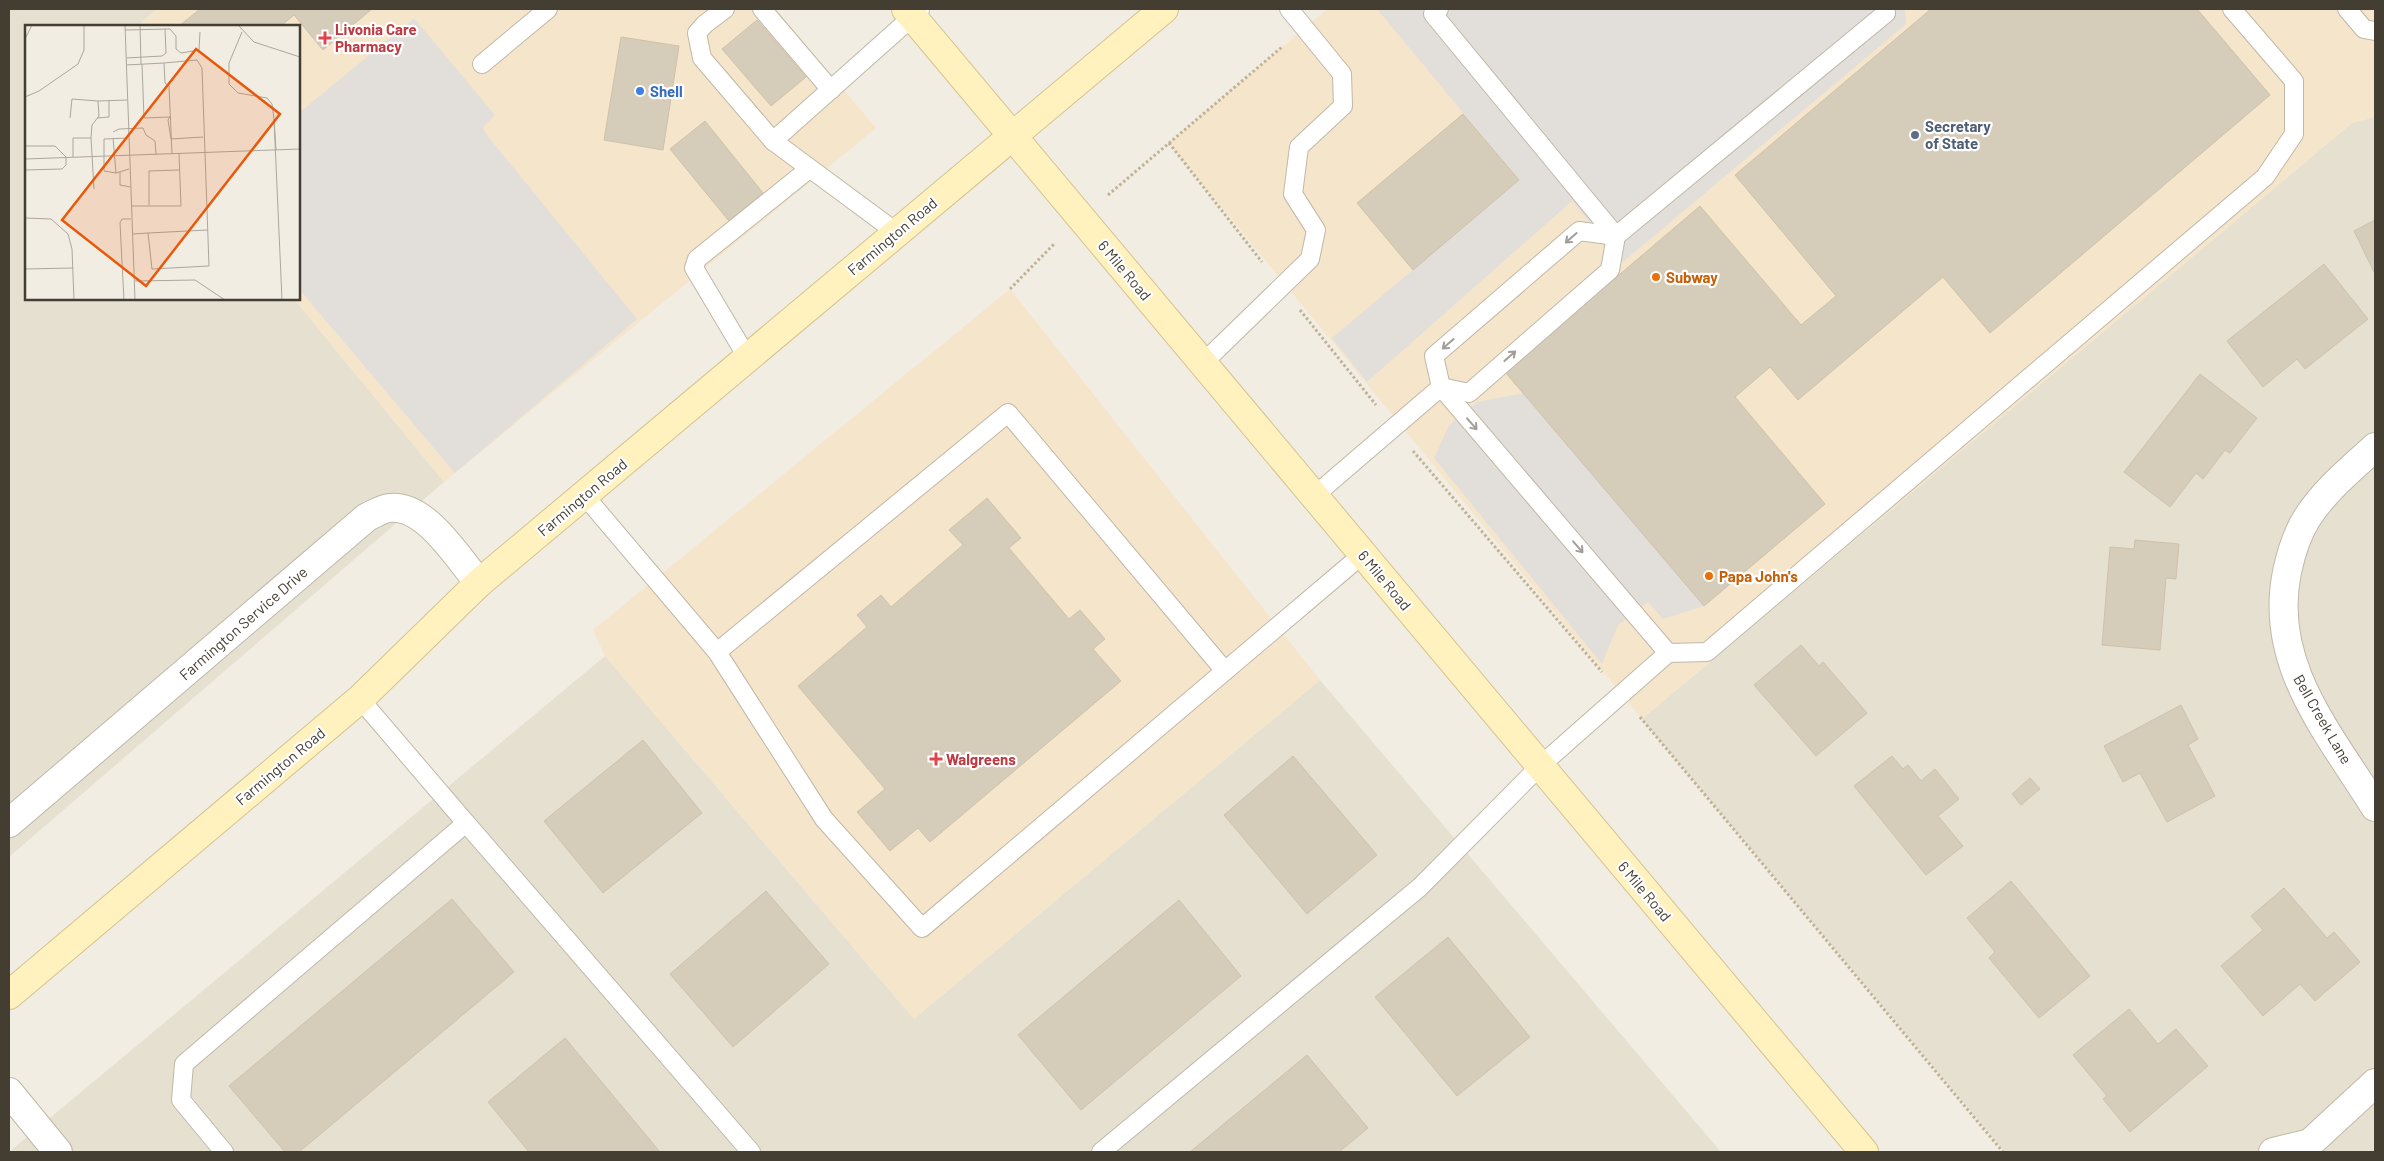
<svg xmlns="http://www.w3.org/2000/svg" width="2384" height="1161" font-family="Barlow,sans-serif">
	<rect width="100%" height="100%" fill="#f2ede2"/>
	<g fill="#e6e0d0">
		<polygon points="9,9 157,9 137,26 26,26 26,299 294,299 444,482 9,857"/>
		<polygon points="2375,117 2375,1152 2005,1152 1642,719 2352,123"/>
		<polygon points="605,656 914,1019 1320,680 1721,1152 9,1152"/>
	</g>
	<g fill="#f5e5cb">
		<polygon points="157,9 776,9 876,128 444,482 294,299 299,299 299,26 137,26"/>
		<polygon points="1327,9 2375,9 2375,117 2352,123 1642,719 1169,143"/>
		<polygon points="1010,289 1320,680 914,1019 605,656 593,630"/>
	</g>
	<g fill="#e2dfdb">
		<polygon points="1377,9 1905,9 1906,24 1623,262 1572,201 1367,382 1332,338 1519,180"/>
		<polygon points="414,18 495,115 483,127 486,134 637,319 455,473 299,289 299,113"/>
		<polygon points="1524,393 1704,606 1663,619 1648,602 1618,625 1602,664 1434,458 1449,425 1477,402"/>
	</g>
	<g fill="#d6ccba" stroke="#cec2aa">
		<polygon points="200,9 372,9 323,50 294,15 281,26 179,26"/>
		<polygon points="1931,9 2197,9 2270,95 1990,333 1943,277 1798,400 1770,367 1735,397 1825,504 1704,606 1505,372 1700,206 1801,325 1836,296 1735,175"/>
		<polygon points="757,20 806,77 771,106 722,49"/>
		<polygon points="621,37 679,46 663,150 604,140"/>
		<polygon points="1463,114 1519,180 1413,270 1357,203"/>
		<polygon points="705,121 763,193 729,221 670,149"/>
		<polygon points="2375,220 2375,274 2354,231"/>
		<polygon points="2324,264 2368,319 2305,369 2297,359 2263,387 2227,341"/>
		<polygon points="2200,374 2257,418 2230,453 2225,450 2203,479 2196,473 2170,507 2124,472"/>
		<polygon points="987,498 1021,538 1009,548 1069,619 1080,610 1105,639 1093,649 1121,681 930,842 918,828 890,851 857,812 885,789 798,686 867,627 857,615 881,595 891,607 963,545 949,530"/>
		<polygon points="2135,540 2179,544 2176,579 2166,578 2160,650 2102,645 2110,547 2134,549"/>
		<polygon points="1801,645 1819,666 1823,662 1867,713 1816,756 1754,685"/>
		<polygon points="2181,705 2198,739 2188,745 2215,796 2167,822 2140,773 2123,782 2104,746"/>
		<polygon points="643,740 702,813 603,893 544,821"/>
		<polygon points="1293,756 1377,855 1307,914 1224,815"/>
		<polygon points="1892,756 1903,769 1908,765 1921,781 1935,769 1959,799 1938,816 1963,846 1926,875 1854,786"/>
		<polygon points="2030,778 2040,789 2021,805 2012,794"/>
		<polygon points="2011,881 2090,976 2039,1018 1989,958 1995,952 1967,918"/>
		<polygon points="2284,888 2327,938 2334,932 2360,962 2315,1001 2300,984 2263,1016 2221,966 2263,930 2251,916"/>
		<polygon points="766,891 829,964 733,1047 670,974"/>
		<polygon points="452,899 514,972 299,1152 285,1152 229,1086"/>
		<polygon points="1179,900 1241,976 1081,1110 1018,1035"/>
		<polygon points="1448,937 1530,1037 1457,1096 1375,997"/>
		<polygon points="2129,1009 2158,1044 2176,1029 2208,1066 2130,1132 2103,1099 2107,1096 2073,1055"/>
		<polygon points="565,1038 660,1152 529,1152 488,1102"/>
		<polygon points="1307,1055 1368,1128 1339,1152 1190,1152"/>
	</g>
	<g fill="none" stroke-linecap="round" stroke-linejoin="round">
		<defs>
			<g id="lane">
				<polyline points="725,9 705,24 697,33 702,58 773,141 896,232"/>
				<polyline points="762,9 831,90"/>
				<polyline points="1439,9 1433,14 1616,236"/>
				<polyline points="2347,9 2364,29 2375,31"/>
				<polyline points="482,64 548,9"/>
				<polyline points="773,141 920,10"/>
				<polyline points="1616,236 1579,231 1434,356 1441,387 1668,653"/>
				<polyline points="747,357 694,268 697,259 809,169"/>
				<polyline points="1203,363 1310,259 1316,230 1293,194 1299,147 1343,106 1342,74 1289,9"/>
				<polyline points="1441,387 1469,393 1610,270 1616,236 1886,13 1885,9"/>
				<polyline points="584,495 717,652 824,819 922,928 1363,554"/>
				<polyline points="1314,496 1441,387"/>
				<polyline points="717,652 1008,413 1225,671"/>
				<polyline points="466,823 751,1152"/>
				<polyline points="224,1152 181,1100 184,1064 466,823 360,699"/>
				<polyline points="1101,1152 1420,887 1540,766 1668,653 1707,652 2265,177 2294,134 2294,81 2232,9"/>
			</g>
			<g id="street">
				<path d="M2375,447C2351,469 2325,490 2307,518C2297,534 2291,553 2287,572C2268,664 2329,733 2375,807"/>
				<path d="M9,823L367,517C374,514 382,509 389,508C425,503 458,558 479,583"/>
				<polyline points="9,1092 58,1152"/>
				<polyline points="2310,1143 2375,1083"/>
				<polyline points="2273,1152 2310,1143 2306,1152"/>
			</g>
			<g id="secondary">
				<polyline points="906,9 1864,1152"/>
				<polyline points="9,995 360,699 479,583 1164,9"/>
			</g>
		</defs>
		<use href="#lane" stroke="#c0b8a7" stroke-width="20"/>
		<use href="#street" stroke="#c0b8a7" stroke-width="30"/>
		<use href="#secondary" stroke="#d3c48f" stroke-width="30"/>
		<g stroke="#bfb295" stroke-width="3" stroke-dasharray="2.5 2.5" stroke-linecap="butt">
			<polyline points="1169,143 1262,262"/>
			<polyline points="1108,195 1282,47"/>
			<polyline points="1010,289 1055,243"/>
			<polyline points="1300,310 1376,405"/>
			<polyline points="1413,451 1602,672"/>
			<polyline points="1640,717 2003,1152"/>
		</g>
		<use href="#lane" stroke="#fff" stroke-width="18"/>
		<use href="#street" stroke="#fff" stroke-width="28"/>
		<use href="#secondary" stroke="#fff2be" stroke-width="28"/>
	</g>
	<defs><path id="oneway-shaft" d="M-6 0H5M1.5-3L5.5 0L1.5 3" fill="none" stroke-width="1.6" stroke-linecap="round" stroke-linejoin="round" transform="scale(1.25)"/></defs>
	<g stroke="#a19e98">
		<use href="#oneway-shaft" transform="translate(1571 238) rotate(139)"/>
		<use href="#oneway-shaft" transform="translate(1448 344) rotate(139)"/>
		<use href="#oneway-shaft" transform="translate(1510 356) rotate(-41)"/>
		<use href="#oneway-shaft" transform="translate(1472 424) rotate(49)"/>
		<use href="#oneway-shaft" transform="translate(1578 547) rotate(49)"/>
	</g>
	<g fill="#e0444e" stroke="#fff" stroke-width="2">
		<path d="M322.5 30.5h5v5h5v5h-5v5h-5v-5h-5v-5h5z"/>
		<path d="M933.5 751.5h5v5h5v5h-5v5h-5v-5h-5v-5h5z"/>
	</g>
	<circle fill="#3f7fe0" stroke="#fff" stroke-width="2" cx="640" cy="91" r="5"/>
	<circle fill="#5c6f8a" stroke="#fff" stroke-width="2" cx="1915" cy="135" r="5"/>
	<g fill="#e8710a" stroke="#fff" stroke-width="2">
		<circle cx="1656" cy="277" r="5"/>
		<circle cx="1709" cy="576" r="5"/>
	</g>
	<g text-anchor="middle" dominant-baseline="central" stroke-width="4.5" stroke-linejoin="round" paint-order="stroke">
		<g font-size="15" font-weight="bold" fill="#be3a42" stroke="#fff" text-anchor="start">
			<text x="335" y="29">Livonia Care<tspan x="335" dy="17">Pharmacy</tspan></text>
			<text x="946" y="759">Walgreens</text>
		</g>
		<g font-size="15" font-weight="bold" fill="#366cbe" stroke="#fff" text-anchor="start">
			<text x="650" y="91">Shell</text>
		</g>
		<g font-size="15" font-weight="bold" fill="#4e5e75" stroke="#fff" text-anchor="start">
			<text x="1925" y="126">Secretary<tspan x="1925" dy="17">of State</tspan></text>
		</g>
		<g font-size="15" fill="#433d32" stroke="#fff">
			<text transform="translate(892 236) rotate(-40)">Farmington Road</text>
			<text transform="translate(1125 270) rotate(50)">6 Mile Road</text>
			<text transform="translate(582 497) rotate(-40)">Farmington Road</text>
			<text transform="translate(1385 580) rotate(50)">6 Mile Road</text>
			<text transform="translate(243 623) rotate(-41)">Farmington Service Drive</text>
			<text transform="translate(2323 719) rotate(60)">Bell Creek Lane</text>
			<text transform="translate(280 766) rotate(-40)">Farmington Road</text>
			<text transform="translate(1645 891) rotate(50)">6 Mile Road</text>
		</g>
		<g font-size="15" font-weight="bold" fill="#c56008" stroke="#fff" text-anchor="start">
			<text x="1666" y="277">Subway</text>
			<text x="1719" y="576">Papa John's</text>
		</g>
	</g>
	<g transform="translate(25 25)">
		<rect width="275" height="275" fill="#f2ede2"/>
		<path fill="none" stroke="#aca79c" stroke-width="1" d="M100,0L110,275M115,0L116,39M213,0L229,17L275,32M100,5L145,4L151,11V24L156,28L174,25L175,7M217,7L204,38V59L213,68L242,73L247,79L249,94M0,14L7,0M101,33L137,31L141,28L140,4M117,39L119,93L145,92M101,40L139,38L140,58L144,61L147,129M0,72L14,66L53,39L59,25V0M145,92L143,95L146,114M45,93L47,74L73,76M72,93L84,92V75M88,107L94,104L118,103L121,110L130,116L131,129M66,113L69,164M88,113L91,148M103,113L79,114V146L91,148L104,144M146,114L178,112M0,121H30L41,132V140L37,144L0,145M251,125L249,94L257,275M48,132V113H66L67,100L74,91L73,76L102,75M0,134L275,124M95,147V160L105,162M124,180V146L154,145M106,181H156L154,129M0,193L26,194L43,209L47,224L49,275M123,208L183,205M108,209L123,208L127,244L184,241L177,43L172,35L139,38M0,244L48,243M110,256L170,255L200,275M99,275L95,198L97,194H106"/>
		<path fill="#e8590c" fill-opacity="0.15" stroke="#e8590c" stroke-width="2.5" d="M171,24L255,89L121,261L37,195Z"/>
		<rect width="275" height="275" fill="none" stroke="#433d32" stroke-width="2.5"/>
	</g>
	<rect width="2384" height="1161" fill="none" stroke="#433d32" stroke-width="20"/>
</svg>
